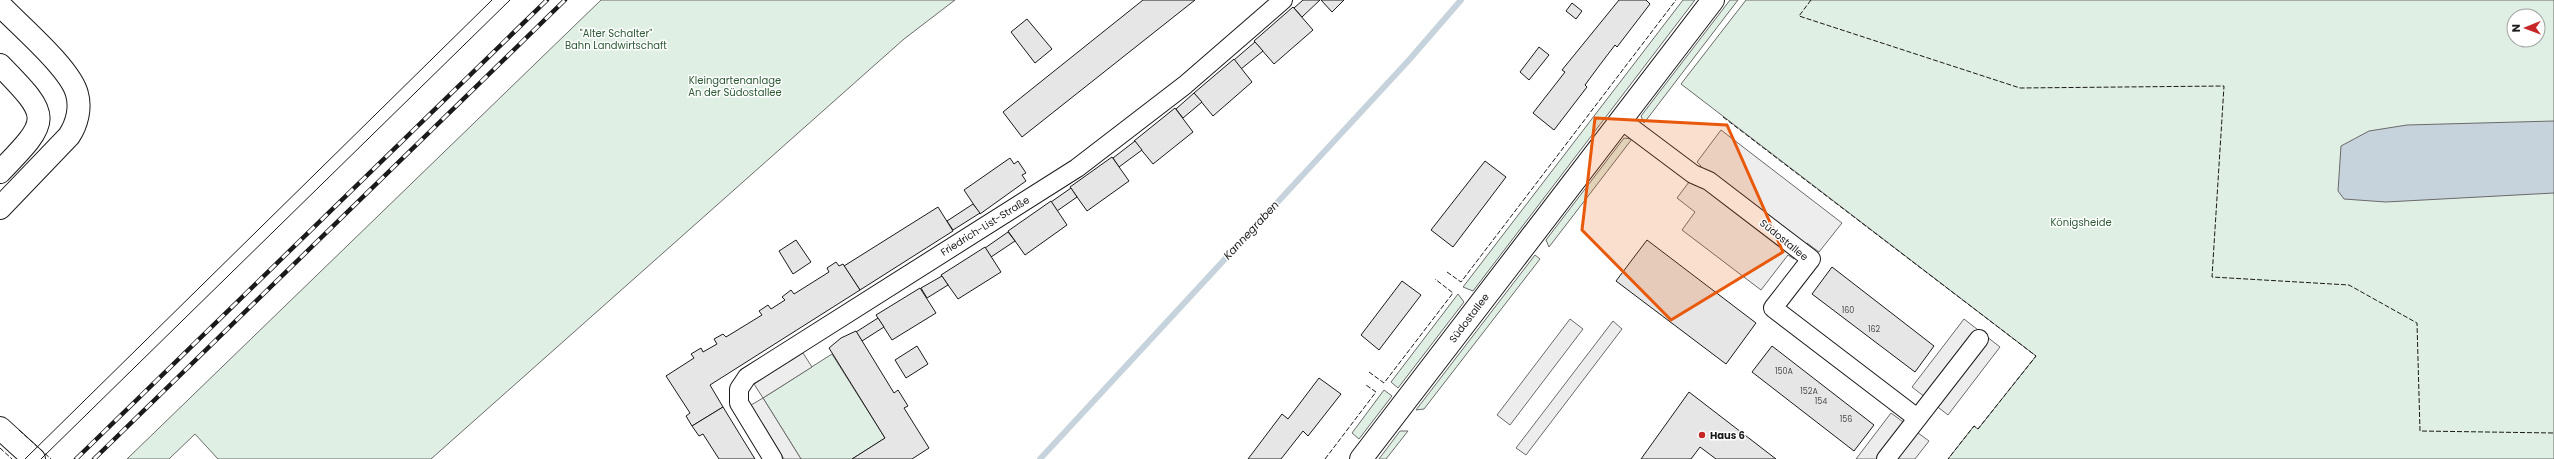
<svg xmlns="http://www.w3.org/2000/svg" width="2554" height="459" font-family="Poppins,sans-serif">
	<rect width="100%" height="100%" fill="#fff"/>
	<g fill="#e0efe3" stroke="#6a6a6a" fill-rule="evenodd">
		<polygon points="601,0 955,0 904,39 431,459 218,459 195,434 169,459 127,459"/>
		<polygon points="1683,0 1695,0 1473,291 1463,287"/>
		<polygon points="1730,0 1738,0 1644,123 1641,116"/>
		<path d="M1746,0H2554V459H1948L1974,426L1978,429L2036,356L1681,84ZM2514,16H2538V40H2514Z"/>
		<polygon points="1624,138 1632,139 1549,247 1546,240"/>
		<polygon points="1535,255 1540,259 1424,409 1416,410"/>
		<polygon points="1458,294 1464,302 1398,388 1391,382"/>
		<polygon points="832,354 885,438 852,459 801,459 763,398"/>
		<polygon points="1384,390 1392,396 1359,439 1352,433"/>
		<polygon points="1400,431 1408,431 1386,459 1379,459"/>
	</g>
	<g fill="#ededed" stroke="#6a6a6a">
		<polygon points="1721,130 1842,223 1819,252 1807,243 1794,259 1788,255 1761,290 1682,230 1695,212 1677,198 1701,166 1697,162"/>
		<polygon points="1570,319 1583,329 1510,425 1497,415"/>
		<polygon points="1964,319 2000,347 1948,415 1912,387"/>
		<polygon points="1613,321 1622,329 1526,455 1516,448"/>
		<polygon points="803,353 812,367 763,398 801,459 784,459 751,405 763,398 754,384"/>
		<polygon points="1891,413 1929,441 1915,459 1856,459"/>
	</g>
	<polygon fill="#c6d2dc" stroke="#6a6a6a" points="2554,121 2554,193 2386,202 2344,199 2338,191 2341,146 2369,131 2407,125"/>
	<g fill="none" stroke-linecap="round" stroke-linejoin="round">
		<polyline stroke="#c6d2dc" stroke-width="6" points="1040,459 1409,60 1461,0"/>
	</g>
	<g fill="#e6e6e6" stroke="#1a1a1a">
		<polygon points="1143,0 1195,0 1022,137 1003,112"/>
		<polygon points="1303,0 1320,0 1302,17 1294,8"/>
		<polygon points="1321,0 1344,0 1332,12"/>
		<polygon points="1619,0 1646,0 1650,4 1617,47 1615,45 1599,66 1585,85 1587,87 1554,130 1533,113 1565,72 1562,70"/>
		<polygon points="1572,3 1582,11 1576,19 1566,11"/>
		<polygon points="1293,7 1313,30 1274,64 1254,41"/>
		<polygon points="1027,19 1052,49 1035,63 1011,32"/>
		<polygon points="1255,42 1263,51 1241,69 1234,60"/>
		<polygon points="1539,47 1549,55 1529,80 1520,72"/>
		<polygon points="1234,59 1252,82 1213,116 1194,93"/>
		<polygon points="1194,93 1202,102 1183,118 1176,109"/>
		<polygon points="1175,108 1193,132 1153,164 1134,141"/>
		<polygon points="1135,141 1142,150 1119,167 1113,158"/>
		<polygon points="1112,157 1129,181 1087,211 1070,187"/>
		<polygon points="1010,158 1014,164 1018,161 1026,173 1022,175 1026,181 980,214 964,190"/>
		<polygon points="1485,161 1506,177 1453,247 1431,230"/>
		<polygon points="1071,188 1077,197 1057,211 1051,202"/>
		<polygon points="1051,201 1067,225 1025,255 1008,231"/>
		<polygon points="973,204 980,213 953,230 947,221"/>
		<polygon points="938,207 953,231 860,290 844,266"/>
		<polygon points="1008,232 1015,241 991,257 985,248"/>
		<polygon points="796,240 811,262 793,274 779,251"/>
		<polygon points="1647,240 1756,323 1726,364 1616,281"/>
		<polygon points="985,247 1001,272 958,299 941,275"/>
		<polygon points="836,262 839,266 843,264 860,290 710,385 723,407 692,426 686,416 690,413 666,376 694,358 691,354 701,348 703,352 717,344 714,339 723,334 726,337 762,315 759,311 768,305 771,309 785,300 782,297 791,290 794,294 829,272 827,268"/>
		<polygon points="1832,267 1934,346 1915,372 1812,294"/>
		<polygon points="942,276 948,285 927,298 921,288"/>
		<polygon points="1402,281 1421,295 1379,350 1361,335"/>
		<polygon points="920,288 936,313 892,340 876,315"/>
		<polygon points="878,318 884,327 862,341 856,332"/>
		<polygon points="856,331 894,393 898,390 908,406 904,408 929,448 912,459 852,459 885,438 829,348 841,338"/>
		<polygon points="917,346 928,364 906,378 895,360"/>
		<polygon points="1772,346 1874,425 1854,451 1752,372"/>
		<polygon points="1319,378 1341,394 1308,436 1303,431 1281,459 1248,459 1282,414 1288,419"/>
		<polygon points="1689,392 1776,459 1716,459 1700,447 1691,459 1641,459"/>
		<polygon points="723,407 742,438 755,459 719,459 703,434 699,436 692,426"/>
	</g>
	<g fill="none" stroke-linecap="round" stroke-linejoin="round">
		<defs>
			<g id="minor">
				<polyline points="1621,120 1693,174 1709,181 1811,259 1773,308 1917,418"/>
				<polyline points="773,459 739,403 739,389 747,377 1077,168 1185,85 1283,0"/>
				<polyline points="1886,459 1979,339"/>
			</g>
			<polyline id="tertiary" points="1361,459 1713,0"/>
			<g id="secondary">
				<path d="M0,5C19,25 71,69 77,94C81,108 77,124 69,136L0,208"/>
				<path d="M0,65C52,118 51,119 0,172"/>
				<polyline points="0,428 34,459"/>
			</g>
		</defs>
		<use href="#minor" stroke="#1a1a1a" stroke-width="20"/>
		<use href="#tertiary" stroke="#1a1a1a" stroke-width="24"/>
		<use href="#secondary" stroke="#1a1a1a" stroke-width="24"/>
		<use href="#minor" stroke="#fff" stroke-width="18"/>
		<use href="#tertiary" stroke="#fff" stroke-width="22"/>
		<use href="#secondary" stroke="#fff" stroke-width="22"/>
		<g stroke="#1a1a1a" stroke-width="1">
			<polyline points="25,459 492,0"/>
			<polyline points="41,459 510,0"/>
		</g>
		<defs>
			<g id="rail">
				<polyline points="76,459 547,0"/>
				<polyline points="94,459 565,0"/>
			</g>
		</defs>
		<use href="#rail" stroke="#1a1a1a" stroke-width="4.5"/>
		<use href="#rail" stroke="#fff" stroke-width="3" stroke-dasharray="9" stroke-linecap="butt"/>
		<g stroke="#1a1a1a" stroke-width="1" stroke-dasharray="5 2" stroke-linecap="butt">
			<polyline points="1811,0 1799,16 2020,88 2224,86 2212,277 2349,285 2417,323 2420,431 2554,433"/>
			<polyline points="1723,117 2036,356 1978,429 1974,426 1948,459"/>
			<polyline points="1447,272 1461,282 1676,0"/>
			<polyline points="1369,372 1384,383 1453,293 1435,279"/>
			<polyline points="19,430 51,459"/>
			<polyline points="0,448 12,459"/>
			<polyline points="1325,459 1376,392 1366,385"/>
		</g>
	</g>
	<path fill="#e8590c" fill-opacity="0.2" stroke="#e8590c" stroke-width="3" stroke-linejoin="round" d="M1595,118L1727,125L1783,252L1671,320L1582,230Z"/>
	<circle fill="#c62828" stroke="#fff" stroke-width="1.5" cx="1702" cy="435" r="4"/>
	<g text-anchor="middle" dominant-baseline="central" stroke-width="3" stroke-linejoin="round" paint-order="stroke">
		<g font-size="8" fill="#4d4d4d">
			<text x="1848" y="310">160</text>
			<text x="1874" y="329">162</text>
			<text x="1784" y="371">150A</text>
			<text x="1809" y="391">152A</text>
			<text x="1821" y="401">154</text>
			<text x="1846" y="419">156</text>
		</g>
		<g font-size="10" fill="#2b5a34" stroke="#fff">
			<text x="616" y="33">"Alter Schalter"<tspan x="616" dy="12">Bahn Landwirtschaft</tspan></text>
			<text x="735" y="80">Kleingartenanlage<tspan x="735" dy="12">An der Südostallee</tspan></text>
			<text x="2081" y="222">Königsheide</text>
		</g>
		<g font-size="10" fill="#1a1a1a" stroke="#fff">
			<text transform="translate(985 226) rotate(-32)">Friedrich-List-Straße</text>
			<text transform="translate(1784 240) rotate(39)">Südostallee</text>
			<text transform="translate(1469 318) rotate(-53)">Südostallee</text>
		</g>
		<g font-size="10" font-weight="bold" fill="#1a1a1a" stroke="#fff" text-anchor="start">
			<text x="1710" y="435">Haus 6</text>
		</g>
		<g font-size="11" font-style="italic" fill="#1a1a1a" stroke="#fff">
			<text transform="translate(1251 230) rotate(-47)">Kannegraben</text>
		</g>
	</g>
	<g transform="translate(2526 28) rotate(269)"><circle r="19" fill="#ffffff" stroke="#a3a3a3"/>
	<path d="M0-3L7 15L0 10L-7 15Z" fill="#c62828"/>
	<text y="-6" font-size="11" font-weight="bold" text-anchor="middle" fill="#1a1a1a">N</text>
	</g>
</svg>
